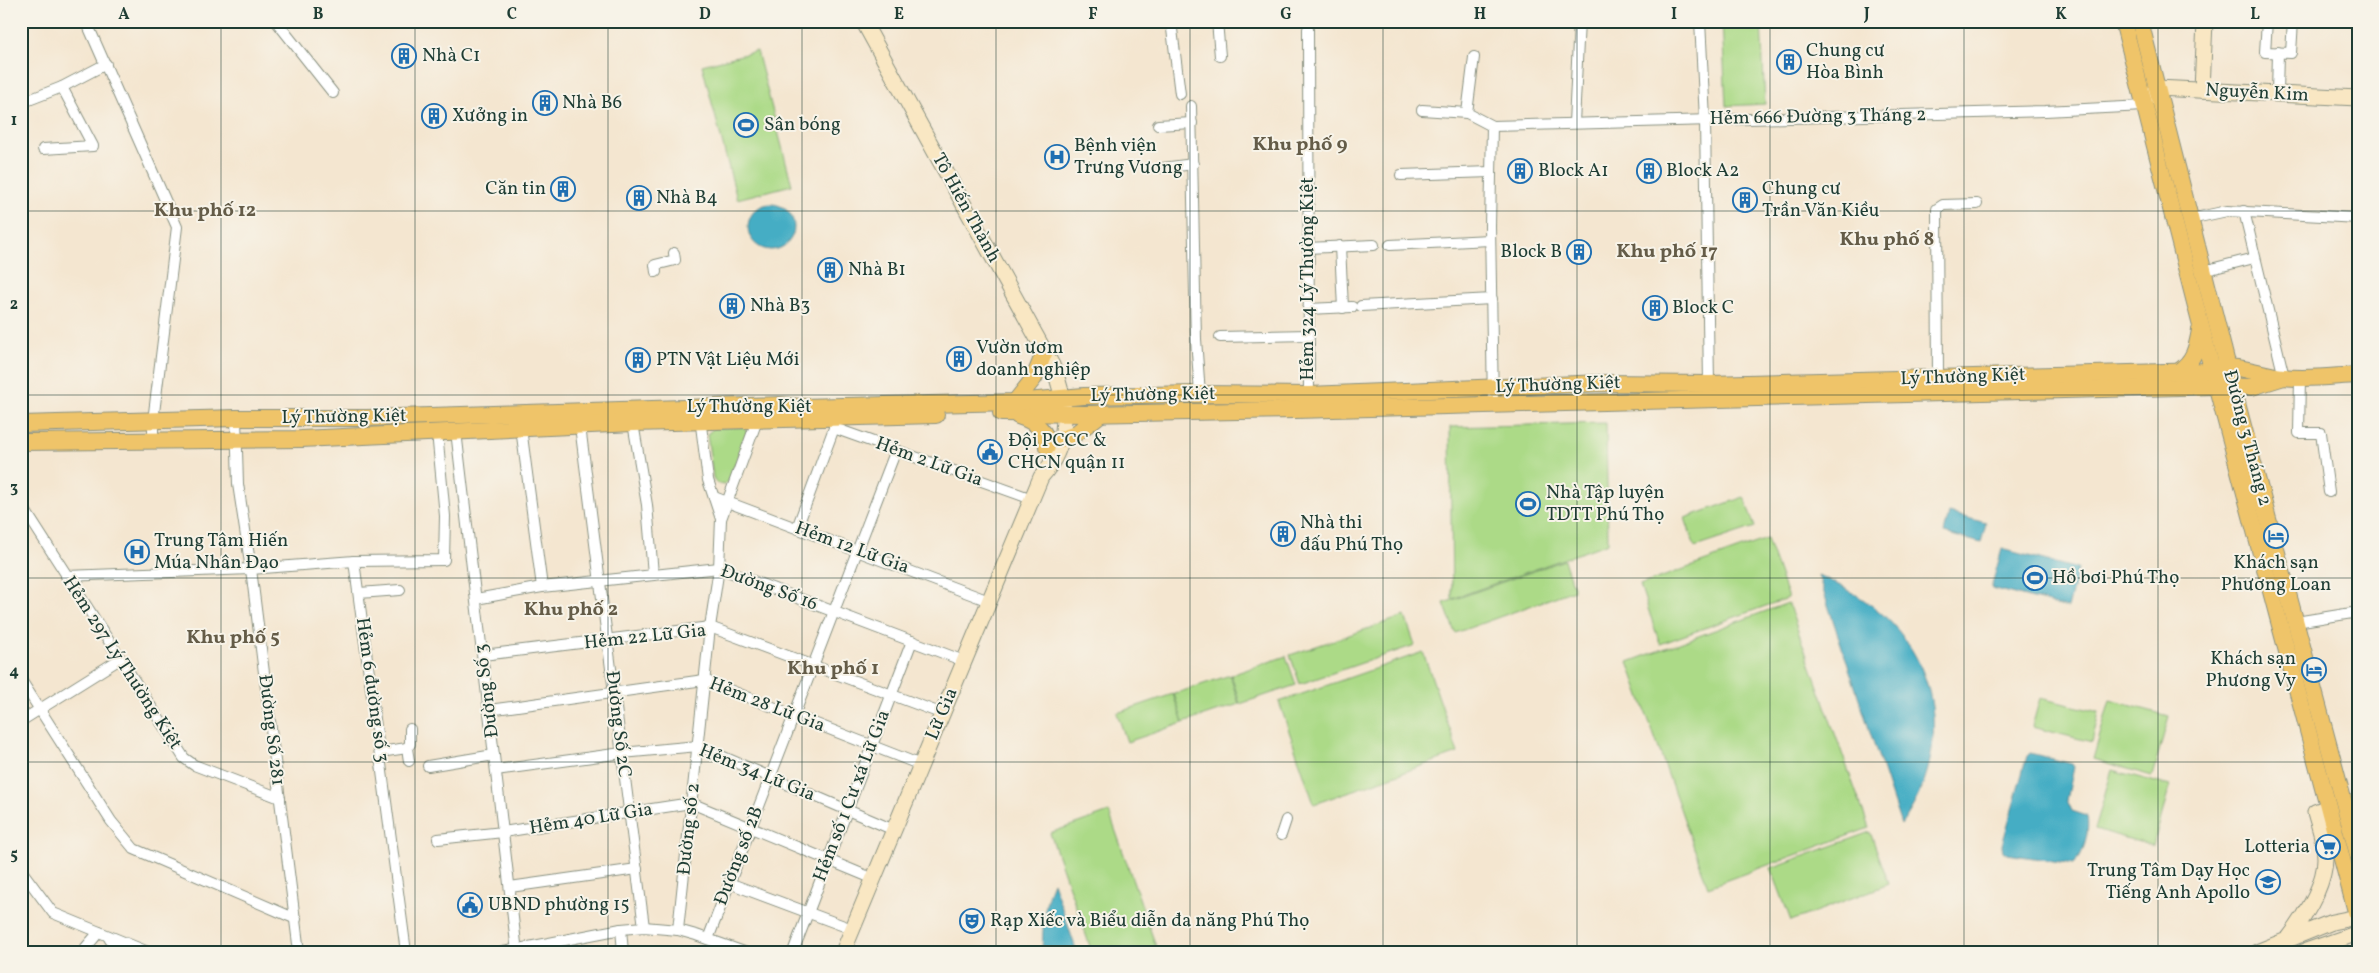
<svg xmlns="http://www.w3.org/2000/svg" width="2379" height="973" font-family="Vollkorn,serif">
	<rect width="100%" height="100%" fill="#f7f3e8"/>
	<filter id="ink" filterUnits="userSpaceOnUse"><feTurbulence type="fractalNoise" baseFrequency=".02" numOctaves="2"/><feDisplacementMap in="SourceGraphic" scale="10" xChannelSelector="R" yChannelSelector="G"/><feConvolveMatrix kernelMatrix="1 2 1 2 8 2 1 2 1" color-interpolation-filters="sRGB"/></filter>
	<filter id="wash" filterUnits="userSpaceOnUse"><feTurbulence type="fractalNoise" baseFrequency=".0096" numOctaves="4" result="noise"/><feDisplacementMap in="SourceGraphic" scale="20" xChannelSelector="R" yChannelSelector="G"/><feGaussianBlur stdDeviation="1.12" result="paint"/><feColorMatrix in="noise" values="0 0 0 0 0 0 0 0 0 0 0 0 0 0 0 0 0 1.4 0 .05"/><feComposite in="paint" operator="in"/></filter>
	<g filter="url(#wash)">
		<rect width="100%" height="100%" fill="#f4e6d0"/>
		<g fill="#acda87" stroke="#668c5e">
			<polygon points="1722,21 1761,21 1765,104 1726,106"/>
			<polygon points="757,51 792,185 737,199 702,65"/>
			<polygon points="1606,423 1608,543 1452,599 1450,427"/>
			<polygon points="743,427 747,432 729,481 723,485 717,483 713,478 707,434 714,428"/>
			<polygon points="1744,497 1755,527 1695,547 1685,518"/>
			<polygon points="1767,539 1788,598 1660,644 1640,585"/>
			<polygon points="1564,560 1574,590 1455,633 1444,603"/>
			<polygon points="1788,603 1869,828 1708,887 1628,662"/>
			<polygon points="1405,616 1415,645 1300,684 1290,655"/>
			<polygon points="1423,652 1458,753 1314,804 1279,702"/>
			<polygon points="1286,656 1296,685 1240,704 1231,675"/>
			<polygon points="1230,675 1239,704 1183,723 1174,694"/>
			<polygon points="1173,694 1183,723 1127,742 1117,713"/>
			<polygon points="2040,698 2099,712 2092,742 2032,727"/>
			<polygon points="2110,700 2169,716 2152,776 2093,759"/>
			<polygon points="2112,770 2170,786 2153,846 2095,829"/>
			<polygon points="1109,812 1158,952 1092,952 1050,833"/>
			<polygon points="1870,832 1889,884 1791,921 1771,868"/>
		</g>
		<g fill="#45adc4" stroke="#32757c">
			<circle cx="771" cy="227" r="23"/>
			<polygon points="1949,513 1986,523 1981,543 1944,533"/>
			<polygon points="2002,549 2078,569 2068,608 1991,588"/>
			<path d="M1818,575C1840,585 1861,596 1880,612C1944,668 1950,757 1901,825Z"/>
			<path d="M2030,753L2072,764L2074,767L2067,800L2072,811L2087,816C2090,830 2084,855 2074,864L2007,854L2003,851L2002,845L2027,756Z"/>
			<path d="M1053,882L1077,952H1042C1043,928 1043,904 1053,882Z"/>
		</g>
	</g>
	<g filter="url(#ink)">
		<g fill="none" stroke-linecap="round" stroke-linejoin="round">
			<defs>
				<g id="street">
					<polyline points="86,21 177,227 153,421 153,440"/>
					<polyline points="276,21 333,93"/>
					<polyline points="1171,21 1180,94"/>
					<polyline points="1217,21 1220,56"/>
					<polyline points="1700,21 1705,120 1709,384"/>
					<polyline points="2267,21 2265,52 2291,53 2293,21"/>
					<polyline points="1308,29 1309,401"/>
					<polyline points="1474,57 1467,113 1492,126 1490,226 1493,404"/>
					<polyline points="2277,94 2278,52"/>
					<polyline points="21,103 62,87 106,64"/>
					<polyline points="1191,106 1196,339 1200,394"/>
					<polyline points="1422,110 1467,113"/>
					<polyline points="1574,123 1579,21"/>
					<polyline points="1158,125 1192,123"/>
					<polyline points="1492,126 2045,111 2144,106"/>
					<polyline points="43,149 93,146 62,87"/>
					<polyline points="1163,168 1193,164"/>
					<polyline points="1401,175 1491,172"/>
					<polyline points="2244,211 2284,377"/>
					<polyline points="2190,219 2227,211 2358,218"/>
					<polyline points="1390,245 1490,240"/>
					<polyline points="1340,246 1343,308"/>
					<polyline points="1307,248 1374,245"/>
					<polyline points="2203,271 2254,258"/>
					<polyline points="656,272 655,265 675,260 674,253"/>
					<polyline points="1361,306 1492,299"/>
					<polyline points="1308,309 1352,307"/>
					<polyline points="1220,337 1308,335"/>
					<polyline points="2300,377 2299,433 2321,433 2329,492"/>
					<polyline points="1938,378 1937,209 1943,205 1977,204"/>
					<polyline points="236,418 238,484 251,569 299,952"/>
					<polyline points="700,418 708,480 721,519"/>
					<polyline points="834,419 834,428 1032,499"/>
					<polyline points="633,423 647,505 653,574"/>
					<polyline points="580,426 644,927"/>
					<polyline points="521,428 542,587"/>
					<polyline points="456,431 517,952"/>
					<polyline points="714,497 989,601"/>
					<polyline points="21,504 184,758 194,765 280,798"/>
					<polyline points="797,528 834,428"/>
					<polyline points="66,576 251,569 354,561"/>
					<polyline points="359,593 400,590"/>
					<polyline points="476,599 542,587 719,568 964,661"/>
					<polyline points="2296,622 2358,612"/>
					<polyline points="483,655 710,627 943,714"/>
					<polyline points="21,680 111,821 134,849 296,919"/>
					<polyline points="489,710 704,680 921,765"/>
					<polyline points="21,721 120,659"/>
					<polyline points="380,752 407,748"/>
					<polyline points="409,761 407,748 410,744 410,729"/>
					<polyline points="428,766 494,755"/>
					<polyline points="496,770 622,753 698,746 894,830"/>
					<polyline points="1281,835 1286,820"/>
					<polyline points="438,839 503,832 691,803 874,879"/>
					<polyline points="21,870 53,913 148,952"/>
					<polyline points="729,883 852,929"/>
					<polyline points="510,887 637,869"/>
					<polyline points="621,929 623,952"/>
					<polyline points="678,930 710,627 719,568 721,519 759,415"/>
					<polyline points="108,936 117,952"/>
					<polyline points="708,939 896,450"/>
					<polyline points="82,952 99,932"/>
					<polyline points="406,952 354,561 444,560 445,516 437,432"/>
					<polyline points="503,952 621,929 644,927 678,930 696,935 744,952"/>
					<polyline points="793,952 912,641"/>
				</g>
				<g id="secondary">
					<polyline points="2202,90 2205,21"/>
					<polyline points="2151,96 2157,88 2358,98"/>
					<path d="M2288,939C2304,918 2325,886 2325,858C2325,842 2319,827 2315,812L2328,807"/>
					<path d="M843,952L1041,477C1070,445 1069,403 1052,365L863,21"/>
					<polyline points="2257,952 2332,922 2357,917"/>
					<polyline points="2303,952 2358,933"/>
				</g>
				<g id="primary">
					<polyline points="2123,21 2212,369 2358,919"/>
					<polyline points="2140,21 2239,411 2358,855"/>
					<path d="M2178,372C2194,361 2197,348 2200,330"/>
					<polyline points="1015,402 1034,378 1045,351"/>
					<polyline points="1001,413 1085,414 1295,410 2217,386 2252,387 2284,377"/>
					<path d="M1018,416C1033,421 1048,429 1047,447"/>
					<path d="M21,424L236,418H367L779,405L800,407L1015,402L1084,396L1200,394L1309,395L1602,383L1709,384L2204,371C2236,361 2254,374 2284,377C2307,380 2335,376 2358,375"/>
					<polyline points="1061,439 1074,435 1102,413"/>
					<polyline points="21,442 301,439 633,423 936,415"/>
				</g>
			</defs>
			<use href="#street" stroke="#8a9282" stroke-width="12"/>
			<use href="#secondary" stroke="#8a9282" stroke-width="17"/>
			<use href="#primary" stroke="#8a9282" stroke-width="18"/>
			<use href="#street" stroke="#fff" stroke-width="10"/>
			<use href="#secondary" stroke="#f9e7c3" stroke-width="15"/>
			<use href="#primary" stroke="#efc469" stroke-width="16"/>
		</g>
	</g>
	<path fill="none" stroke="#1f3d34" stroke-width="1" stroke-opacity="0.55" d="M221,21V952M415,21V952M608,21V952M802,21V952M996,21V952M1190,21V952M1383,21V952M1577,21V952M1770,21V952M1964,21V952M2158,21V952M21,211H2358M21,395H2358M21,578H2358M21,762H2358"/>
	<defs>
		<symbol id="building-ring" viewBox="-11 -11 22 22"><circle r="9.5" fill="#f7f3e8" stroke="#1f6fb2" stroke-width="1.5"/><path d="M-4-6H4V6H1V3H-1V6H-4ZM-2.5-4.3h1.7v1.8h-1.7ZM.8-4.3h1.7v1.8H.8ZM-2.5-1h1.7V.8h-1.7ZM.8-1h1.7V.8H.8Z" fill="#1f6fb2"/></symbol>
		<symbol id="stadium-ring" viewBox="-11 -11 22 22"><circle r="9.5" fill="#f7f3e8" stroke="#1f6fb2" stroke-width="1.5"/><path d="M0-5a6.5 5 0 1 0 0 10a6.5 5 0 1 0 0-10ZM-3.5-1.8h7v3.6h-7Z" fill="#1f6fb2"/></symbol>
		<symbol id="hospital-ring" viewBox="-11 -11 22 22"><circle r="9.5" fill="#f7f3e8" stroke="#1f6fb2" stroke-width="1.5"/><path d="M-5-5h3v3.5h4V-5h3V5h-3V1.5h-4V5h-3Z" fill="#1f6fb2"/></symbol>
		<symbol id="civic-ring" viewBox="-11 -11 22 22"><circle r="9.5" fill="#f7f3e8" stroke="#1f6fb2" stroke-width="1.5"/><path d="M-.6-6.5H3V-4.5H.6V-3L4-1V1h2V6H-6V1h2V-1L-.6-3ZM-1.2 2.5V6h2.4V2.5Z" fill="#1f6fb2"/></symbol>
		<symbol id="hotel-ring" viewBox="-11 -11 22 22"><circle r="9.5" fill="#f7f3e8" stroke="#1f6fb2" stroke-width="1.5"/><path d="M-6-4.5h1.5V1H6V5H4.5V3h-9V5H-6ZM-4 0a1.8 1.8 0 1 1 3.6 0ZM.5 0V-2.5h3Q6-2.5 6 0Z" fill="#1f6fb2"/></symbol>
		<symbol id="supermarket-ring" viewBox="-11 -11 22 22"><circle r="9.5" fill="#f7f3e8" stroke="#1f6fb2" stroke-width="1.5"/><path d="M-6-5.5h2.5l.6 2H6L4.5 2H-2.5L-4.4-4H-6ZM-1.5 3.2a1.3 1.3 0 1 0 .1 0ZM3 3.2a1.3 1.3 0 1 0 .1 0Z" fill="#1f6fb2"/></symbol>
		<symbol id="school-ring" viewBox="-11 -11 22 22"><circle r="9.5" fill="#f7f3e8" stroke="#1f6fb2" stroke-width="1.5"/><path d="M0-5L7-2L0 1L-7-2ZM-4 1L0 2.5L4 1V4Q0 6-4 4Z" fill="#1f6fb2"/></symbol>
		<symbol id="theatre-ring" viewBox="-11 -11 22 22"><circle r="9.5" fill="#f7f3e8" stroke="#1f6fb2" stroke-width="1.5"/><path d="M-5-5.5Q0-4 5-5.5V0Q5 5 0 6Q-5 5-5 0ZM-3.3-2.5H-1v1.5H-3.3ZM1-2.5H3.3v1.5H1ZM-2.8 1Q0 5.5 2.8 1Z" fill="#1f6fb2"/></symbol>
	</defs>
	<g fill-rule="evenodd">
		<use href="#building-ring" x="390" y="42" width="28" height="28"/>
		<use href="#building-ring" x="1775" y="48" width="28" height="28"/>
		<use href="#building-ring" x="531" y="89" width="28" height="28"/>
		<use href="#building-ring" x="420" y="102" width="28" height="28"/>
		<use href="#stadium-ring" x="732" y="111" width="28" height="28"/>
		<use href="#hospital-ring" x="1043" y="143" width="28" height="28"/>
		<use href="#building-ring" x="1506" y="157" width="28" height="28"/>
		<use href="#building-ring" x="1635" y="157" width="28" height="28"/>
		<use href="#building-ring" x="549" y="175" width="28" height="28"/>
		<use href="#building-ring" x="625" y="184" width="28" height="28"/>
		<use href="#building-ring" x="1731" y="186" width="28" height="28"/>
		<use href="#building-ring" x="1565" y="238" width="28" height="28"/>
		<use href="#building-ring" x="816" y="256" width="28" height="28"/>
		<use href="#building-ring" x="718" y="292" width="28" height="28"/>
		<use href="#building-ring" x="1641" y="294" width="28" height="28"/>
		<use href="#building-ring" x="945" y="345" width="28" height="28"/>
		<use href="#building-ring" x="624" y="346" width="28" height="28"/>
		<use href="#civic-ring" x="976" y="438" width="28" height="28"/>
		<use href="#stadium-ring" x="1514" y="490" width="28" height="28"/>
		<use href="#building-ring" x="1269" y="520" width="28" height="28"/>
		<use href="#hotel-ring" x="2262" y="522" width="28" height="28"/>
		<use href="#hospital-ring" x="123" y="538" width="28" height="28"/>
		<use href="#stadium-ring" x="2021" y="564" width="28" height="28"/>
		<use href="#hotel-ring" x="2300" y="656" width="28" height="28"/>
		<use href="#supermarket-ring" x="2314" y="833" width="28" height="28"/>
		<use href="#school-ring" x="2254" y="868" width="28" height="28"/>
		<use href="#civic-ring" x="456" y="891" width="28" height="28"/>
		<use href="#theatre-ring" x="958" y="907" width="28" height="28"/>
	</g>
	<g text-anchor="middle" dominant-baseline="central" stroke-width="4" stroke-linejoin="round" paint-order="stroke">
		<g font-size="19" fill="#1f3d34" stroke="#f7f3e8" text-anchor="start">
			<text x="1806" y="51">Chung cư<tspan x="1806" dy="22">Hòa Bình</tspan></text>
			<text x="422" y="56">Nhà C1</text>
			<text x="562" y="103">Nhà B6</text>
			<text x="452" y="116">Xưởng in</text>
			<text x="764" y="125">Sân bóng</text>
			<text x="1074" y="146">Bệnh viện<tspan x="1074" dy="22">Trưng Vương</tspan></text>
			<text x="1538" y="171">Block A1</text>
			<text x="1666" y="171">Block A2</text>
			<text x="546" y="189" text-anchor="end">Căn tin</text>
			<text x="1762" y="189">Chung cư<tspan x="1762" dy="22">Trần Văn Kiều</tspan></text>
			<text x="656" y="198">Nhà B4</text>
			<text x="1562" y="252" text-anchor="end">Block B</text>
			<text x="848" y="270">Nhà B1</text>
			<text x="750" y="306">Nhà B3</text>
			<text x="1672" y="308">Block C</text>
			<text x="976" y="348">Vườn ươm<tspan x="976" dy="22">doanh nghiệp</tspan></text>
			<text x="656" y="360">PTN Vật Liệu Mới</text>
			<text x="1008" y="441">Đội PCCC &amp;<tspan x="1008" dy="22">CHCN quận 11</tspan></text>
			<text x="1546" y="493">Nhà Tập luyện<tspan x="1546" dy="22">TDTT Phú Thọ</tspan></text>
			<text x="1300" y="523">Nhà thi<tspan x="1300" dy="22">đấu Phú Thọ</tspan></text>
			<text x="154" y="541">Trung Tâm Hiến<tspan x="154" dy="22">Múa Nhân Đạo</tspan></text>
			<text x="2276" y="563" text-anchor="middle">Khách sạn<tspan x="2276" dy="22">Phương Loan</tspan></text>
			<text x="2052" y="578">Hồ bơi Phú Thọ</text>
			<text x="2296" y="659" text-anchor="end">Khách sạn<tspan x="2296" dy="22">Phương Vy</tspan></text>
			<text x="2310" y="847" text-anchor="end">Lotteria</text>
			<text x="2250" y="871" text-anchor="end">Trung Tâm Dạy Học<tspan x="2250" dy="22">Tiếng Anh Apollo</tspan></text>
			<text x="488" y="905">UBND phường 15</text>
			<text x="990" y="921">Rạp Xiếc và Biểu diễn đa năng Phú Thọ</text>
		</g>
		<g font-size="19" fill="#1f3d34" stroke="#f7f3e8">
			<text transform="translate(2257 93) rotate(3)">Nguyễn Kim</text>
			<text transform="translate(1818 117) rotate(-1)">Hẻm 666 Đường 3 Tháng 2</text>
			<text transform="translate(966 208) rotate(61)">Tô Hiến Thành</text>
			<text transform="translate(1308 279) rotate(-90)">Hẻm 324 Lý Thường Kiệt</text>
			<text transform="translate(1963 377) rotate(-2)">Lý Thường Kiệt</text>
			<text transform="translate(1558 385) rotate(-2)">Lý Thường Kiệt</text>
			<text transform="translate(1153 395) rotate(-1)">Lý Thường Kiệt</text>
			<text x="749" y="407">Lý Thường Kiệt</text>
			<text transform="translate(344 417) rotate(-1)">Lý Thường Kiệt</text>
			<text transform="translate(2247 438) rotate(75)">Đường 3 Tháng 2</text>
			<text transform="translate(929 462) rotate(20)">Hẻm 2 Lữ Gia</text>
			<text transform="translate(852 548) rotate(20)">Hẻm 12 Lữ Gia</text>
			<text transform="translate(769 588) rotate(20)">Đường Số 16</text>
			<text transform="translate(645 637) rotate(-6)">Hẻm 22 Lữ Gia</text>
			<text transform="translate(122 663) rotate(57)">Hẻm 297 Lý Thường Kiệt</text>
			<text transform="translate(372 690) rotate(82)">Hẻm 6 đường số 3</text>
			<text transform="translate(487 691) rotate(-97)">Đường Số 3</text>
			<text transform="translate(767 705) rotate(21)">Hẻm 28 Lữ Gia</text>
			<text transform="translate(942 714) rotate(-67)">Lữ Gia</text>
			<text transform="translate(618 724) rotate(83)">Đường Số 2C</text>
			<text transform="translate(271 730) rotate(83)">Đường Số 281</text>
			<text transform="translate(757 773) rotate(22)">Hẻm 34 Lữ Gia</text>
			<text transform="translate(852 796) rotate(-69)">Hẻm số 1 Cư xá Lữ Gia</text>
			<text transform="translate(591 819) rotate(-9)">Hẻm 40 Lữ Gia</text>
			<text transform="translate(689 829) rotate(-84)">Đường số 2</text>
			<text transform="translate(739 856) rotate(-69)">Đường số 2B</text>
		</g>
		<g font-size="20" font-weight="bold" fill="#645c48" stroke="#f7f3e8">
			<text x="1300" y="145">Khu phố 9</text>
			<text x="205" y="211">Khu phố 12</text>
			<text x="1887" y="240">Khu phố 8</text>
			<text x="1667" y="252">Khu phố 17</text>
			<text x="571" y="610">Khu phố 2</text>
			<text x="233" y="638">Khu phố 5</text>
			<text x="833" y="669">Khu phố 1</text>
		</g>
	</g>
	<rect width="2379" height="973" fill="none" stroke="#f7f3e8" stroke-width="55"/>
	<rect x="28" y="28" width="2324" height="918" fill="none" stroke="#1f3d34" stroke-width="2"/>
	<g font-size="16" text-anchor="middle" font-weight="bold" fill="#1f3d34">
		<text x="124" y="19">A</text>
		<text x="318" y="19">B</text>
		<text x="512" y="19">C</text>
		<text x="705" y="19">D</text>
		<text x="899" y="19">E</text>
		<text x="1093" y="19">F</text>
		<text x="1286" y="19">G</text>
		<text x="1480" y="19">H</text>
		<text x="1674" y="19">I</text>
		<text x="1867" y="19">J</text>
		<text x="2061" y="19">K</text>
		<text x="2255" y="19">L</text>
		<text x="14" y="125">1</text>
		<text x="14" y="309">2</text>
		<text x="14" y="492">3</text>
		<text x="14" y="676">4</text>
		<text x="14" y="859">5</text>
	</g>
</svg>
